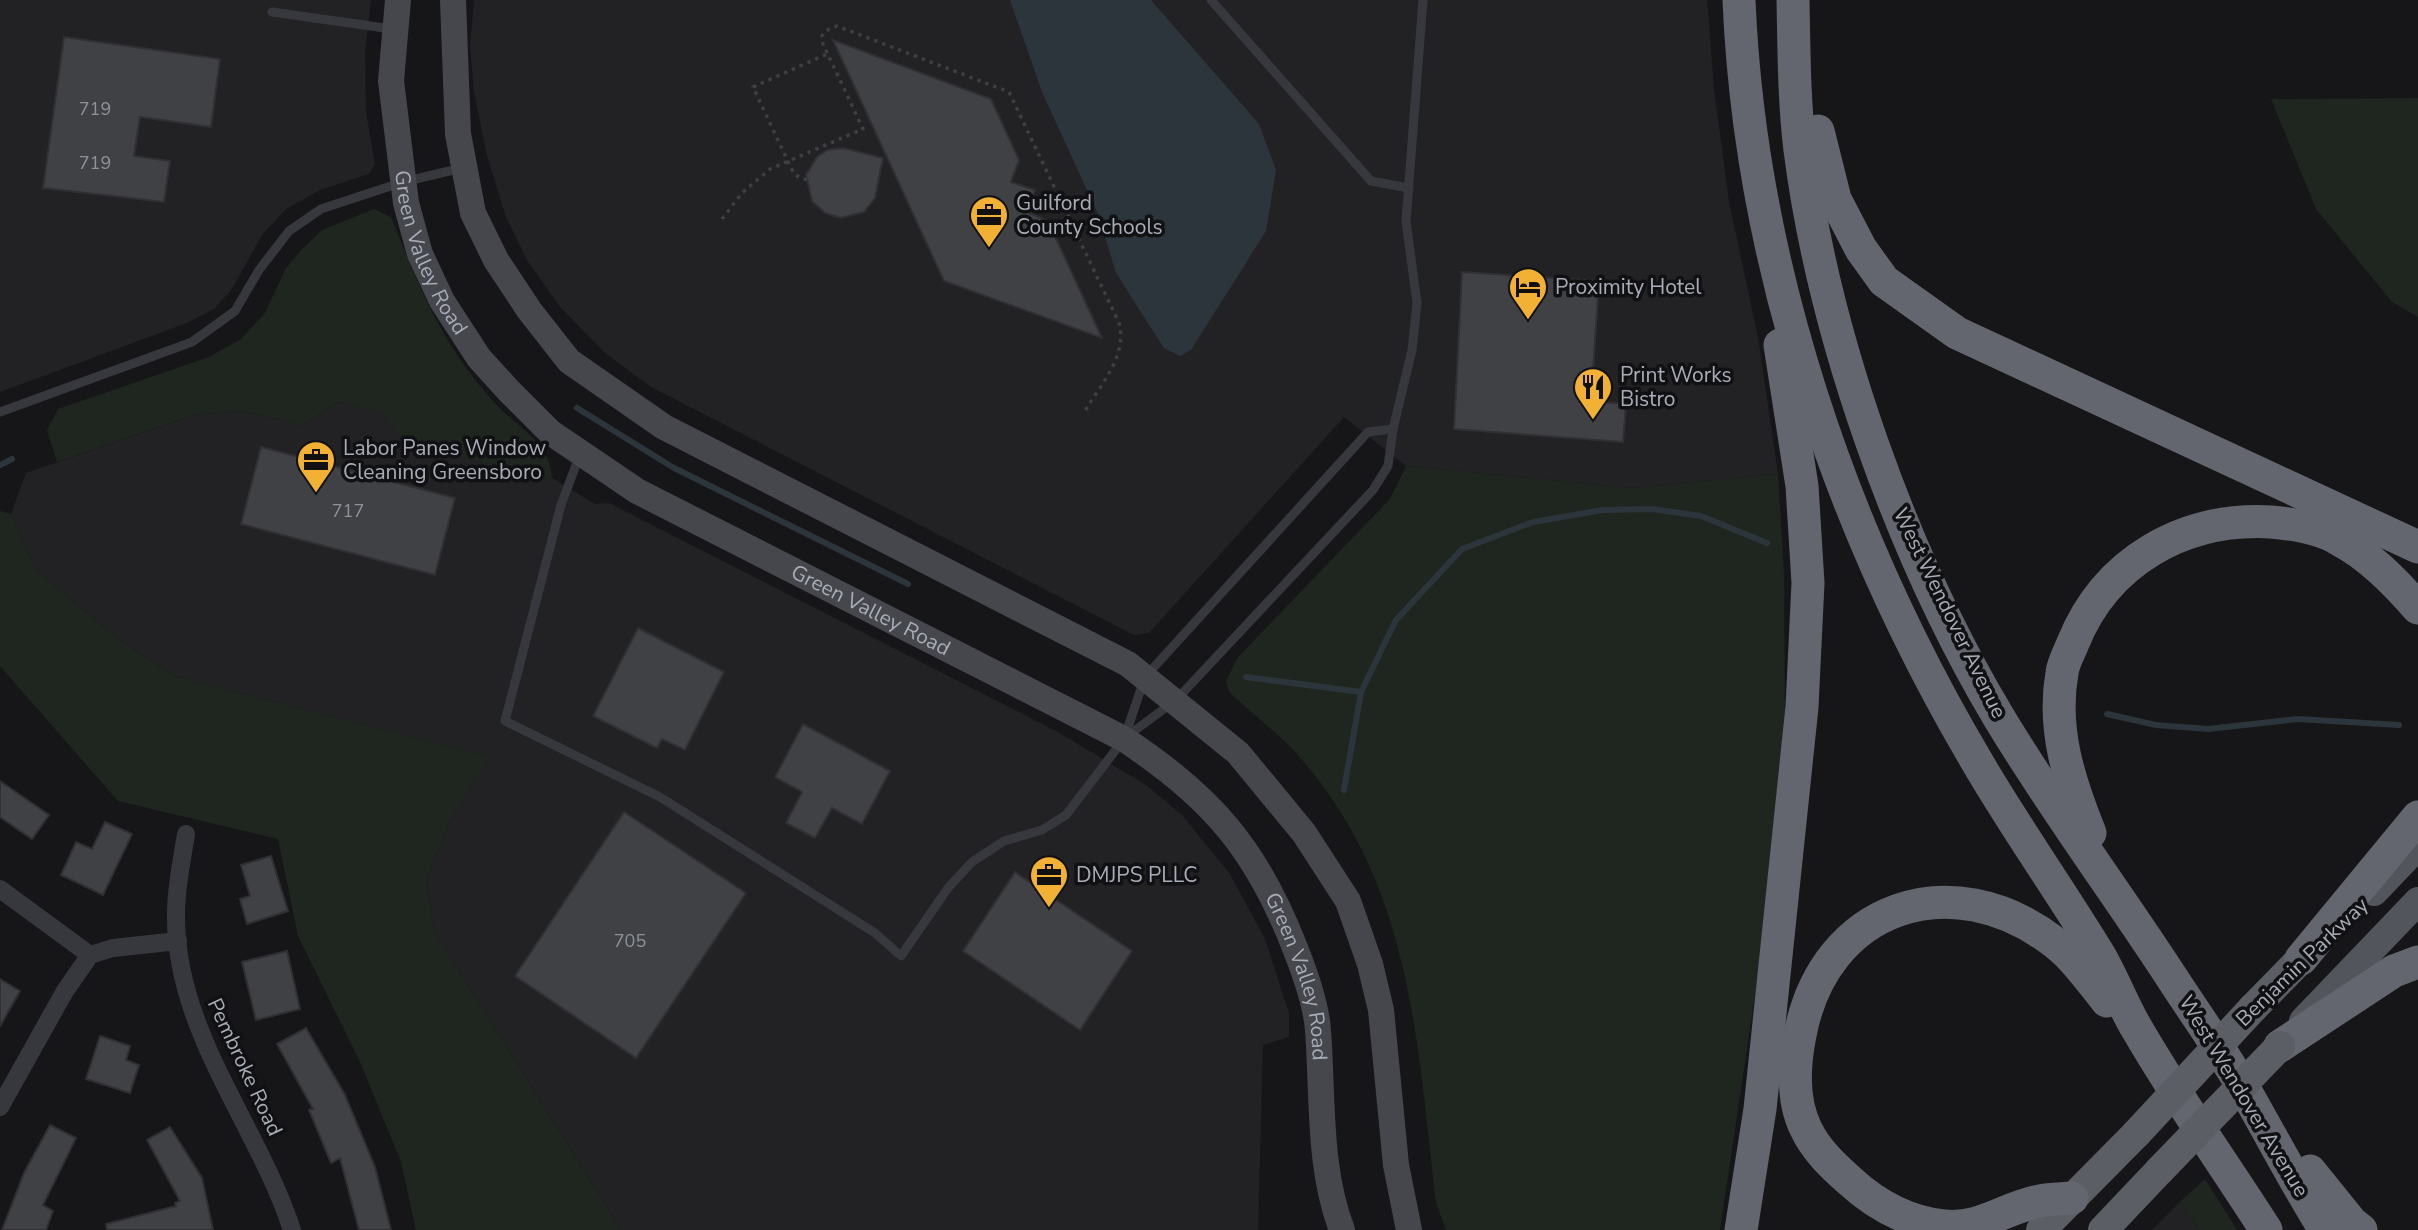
<svg xmlns="http://www.w3.org/2000/svg" width="2418" height="1230" font-family="'Nunito Sans',sans-serif">
	<rect width="100%" height="100%" fill="#161618"/>
	<g fill="#222225">
		<polygon points="0,0 371,0 365,52 366,112 375,164 369,174 320,190 286,209 262,235 232,289 214,309 187,323 0,392"/>
		<polygon points="474,0 1707,0 1714,89 1729,202 1758,337 1778,474 1632,488 1406,466 1344,417 1149,633 1134,635 651,387 604,352 560,307 527,260 506,217 487,156 474,92 470,46"/>
		<polygon points="338,402 384,413 406,445 552,478 595,504 609,503 1058,732 1146,785 1182,815 1230,874 1265,939 1289,1013 1289,1037 1263,1045 1258,1230 621,1230 434,931 426,881 449,822 488,756 175,676 122,642 36,570 11,514 26,473 194,415 243,411 303,425"/>
		<polygon points="2181,1201 2200,1230 2152,1230"/>
	</g>
	<g fill="#1e261f">
		<polygon points="2418,98 2418,317 2392,302 2316,209 2271,99"/>
		<path d="M374,209L391,217C421,291 439,339 492,400C513,425 551,442 552,478L406,445L383,413L338,402L303,425L243,411L194,415L57,462L47,430L58,409L209,357L241,339L265,313L286,268L302,249L322,230Z"/>
		<path d="M1406,466L1632,488L1778,474L1784,573L1785,713L1759,968L1720,1230H1446L1436,1203C1417,1044 1413,891 1304,762C1283,737 1254,715 1230,693L1226,681L1238,657L1390,499Z"/>
		<polygon points="0,511 11,514 36,570 122,642 175,676 489,756 449,822 426,881 434,931 621,1230 416,1230 401,1162 361,1064 298,936 278,839 118,801 0,666"/>
		<polygon points="2205,1179 2237,1230 2200,1230 2181,1201"/>
	</g>
	<polygon fill="#2c353c" points="1010,0 1151,0 1259,124 1276,170 1266,231 1191,350 1180,356 1164,348 1116,273 1098,214 1042,92"/>
	<g fill="none" stroke-linecap="round" stroke-linejoin="round">
		<g stroke="#2c353c" stroke-width="6">
			<polyline points="577,408 674,468 908,584"/>
			<polyline points="0,465 12,459"/>
			<polyline points="1246,677 1361,692"/>
			<polyline points="2107,714 2156,725 2208,729 2298,719 2399,725"/>
			<polyline points="1344,790 1361,692 1396,620 1462,549 1533,522 1603,510 1652,509 1701,516 1767,543"/>
		</g>
	</g>
	<g fill="#404145" stroke="#303034" stroke-width="2">
		<polygon points="64,37 220,59 211,127 140,117 134,156 170,161 164,202 43,188"/>
		<polygon points="833,40 991,99 1019,160 1011,182 1035,190 1027,212 1048,221 1102,338 944,281"/>
		<polygon points="843,148 883,158 875,198 864,212 841,218 825,213 812,201 806,175 817,157 827,150"/>
		<polygon points="1462,272 1599,281 1591,401 1626,404 1623,442 1454,429"/>
		<polygon points="261,447 455,498 435,575 241,524"/>
		<polygon points="638,628 724,672 685,750 662,739 657,748 593,716"/>
		<polygon points="803,724 890,771 862,824 832,808 815,838 786,823 802,792 775,777"/>
		<polygon points="0,781 49,815 32,839 0,817"/>
		<polygon points="624,812 746,893 636,1058 515,976"/>
		<polygon points="105,822 132,834 103,895 61,875 76,842 92,849"/>
		<polygon points="271,856 288,911 247,924 240,899 250,896 241,865"/>
		<polygon points="1015,872 1132,951 1080,1030 963,951"/>
		<polygon points="287,951 300,1009 256,1020 242,962"/>
		<polygon points="0,979 20,991 0,1026"/>
		<polygon points="306,1028 345,1095 375,1167 391,1230 359,1230 340,1158 331,1163 309,1110 313,1109 277,1044"/>
		<polygon points="100,1036 130,1046 126,1060 139,1065 130,1093 86,1079"/>
		<polygon points="50,1125 76,1138 43,1205 53,1211 46,1230 2,1230 24,1173"/>
		<polygon points="170,1127 202,1178 213,1230 107,1230 106,1224 176,1206 175,1203 180,1201 147,1140"/>
	</g>
	<g fill="none" stroke-linecap="round" stroke-linejoin="round">
		<g stroke="#3d3f44" stroke-width="3.5" stroke-dasharray="3.5 5" stroke-linecap="butt">
			<polyline points="807,180 795,175 791,168 753,87 827,54"/>
			<path d="M722,219L742,193L770,169L863,129L823,44L822,36L825,31L837,26L1009,92L1119,323C1128,355 1101,384 1085,411"/>
		</g>
		<g stroke="#37383d" stroke-width="9">
			<polyline points="1211,0 1371,181 1409,188"/>
			<polyline points="272,12 392,29"/>
			<polyline points="0,412 192,342 235,311 259,270 289,231 321,209 403,182 462,168"/>
			<polyline points="579,457 561,505 505,721 660,797 875,933 901,956 948,888 972,862 1004,841 1042,830 1066,815 1124,739 1145,677 1368,432 1393,429"/>
			<polyline points="1126,737 1176,700 1373,490 1388,466 1393,429 1412,350 1417,303 1406,221 1423,0"/>
		</g>
		<g stroke="#37383d" stroke-width="18">
			<path d="M186,834C182,860 176,887 176,913C174,1030 257,1123 292,1230"/>
			<polyline points="0,889 90,955"/>
			<polyline points="0,1107 65,991 90,955 113,948 178,941"/>
		</g>
		<g stroke="#45474d" stroke-width="26">
			<path id="s1" d="M398,0L391,81L406,203L420,254L442,301L479,358L509,391L550,432L637,491L1124,739C1212,797 1257,850 1295,948C1305,973 1316,1003 1318,1030C1323,1096 1318,1168 1342,1230"/>
			<polyline points="453,0 458,134 473,213 496,260 529,310 569,361 664,427 1128,664 1238,753 1304,833 1348,901 1370,964 1381,1010 1396,1165 1409,1230"/>
		</g>
		<g stroke="#53555c" stroke-width="28">
			<polyline points="2374,892 2418,846"/>
			<polyline points="2303,1021 2418,901"/>
		</g>
		<g stroke="#5b5e65" stroke-width="30">
			<polyline points="2253,1008 2301,959"/>
			<polyline points="2041,1230 2136,1134"/>
			<polyline points="2103,1230 2160,1170"/>
		</g>
		<g stroke="#63666e" stroke-width="33">
			<path d="M1739,0C1750,265 1842,533 1976,760C2015,827 2060,890 2100,956C2114,980 2123,1006 2137,1029C2177,1098 2223,1163 2266,1230"/>
			<path d="M1793,0C1794,50 1794,101 1800,150C1824,337 1902,555 1998,716C2053,808 2118,894 2176,984C2201,1022 2228,1060 2250,1099C2275,1143 2298,1187 2325,1230"/>
			<polyline points="1818,131 1835,199 1861,249 1884,281 1957,333 2418,547"/>
			<path d="M2090,833C2069,781 2052,729 2062,673C2063,663 2069,653 2073,643C2106,561 2184,517 2271,522C2293,524 2319,528 2338,539C2369,555 2395,582 2418,608"/>
			<polyline points="2301,959 2418,817"/>
			<polyline points="2280,1046 2394,971 2418,962"/>
			<polyline points="2310,1171 2352,1223 2361,1230"/>
			<path d="M2072,1198C2062,1199 2050,1199 2040,1201C2006,1207 1981,1230 1944,1226C1908,1222 1876,1205 1850,1181C1833,1166 1816,1150 1806,1129C1792,1101 1794,1065 1800,1035C1824,906 1951,863 2054,942C2075,958 2090,980 2107,1001"/>
			<polyline points="1741,1230 1760,1109 1802,707 1808,583 1802,486 1780,345"/>
		</g>
		<g stroke="#5b5e65" stroke-width="30">
			<polyline points="2136,1134 2253,1008"/>
			<polyline points="2160,1170 2280,1046"/>
		</g>
	</g>
	<defs>
		<symbol id="office-pin" viewBox="-11 -11 22 30"><path d="M0 17L-7.5 6A9.5 9.5 0 1 1 7.5 6Z" fill="#f2b134" stroke="#111113"/><path d="M-6-3h4V-5.5h4V-3h4V5H-6ZM-1-4.5V-3h2v-1.5ZM-6 0V1H6V0Z" fill="#111"/></symbol>
		<symbol id="hotel-pin" viewBox="-11 -11 22 30"><path d="M0 17L-7.5 6A9.5 9.5 0 1 1 7.5 6Z" fill="#f2b134" stroke="#111113"/><path d="M-6-4.5h1.5V1H6V5H4.5V3h-9V5H-6ZM-4 0a1.8 1.8 0 1 1 3.6 0ZM.5 0V-2.5h3Q6-2.5 6 0Z" fill="#111"/></symbol>
		<symbol id="restaurant-pin" viewBox="-11 -11 22 30"><path d="M0 17L-7.5 6A9.5 9.5 0 1 1 7.5 6Z" fill="#f2b134" stroke="#111113"/><path d="M-5-6h1v4h1v-4h1v4h1v-4h1v5L-1.5 .5V6h-2V.5L-5-1ZM5-6V6H3V1.5H1.5Q1.5-4 5-6Z" fill="#111"/></symbol>
	</defs>
	<g fill-rule="evenodd">
		<use href="#office-pin" x="967" y="193" width="44" height="60"/>
		<use href="#hotel-pin" x="1506" y="265" width="44" height="60"/>
		<use href="#restaurant-pin" x="1571" y="365" width="44" height="60"/>
		<use href="#office-pin" x="294" y="438" width="44" height="60"/>
		<use href="#office-pin" x="1027" y="853" width="44" height="60"/>
	</g>
	<g text-anchor="middle" dominant-baseline="central" stroke-width="7" stroke-linejoin="round" paint-order="stroke">
		<g font-size="18" fill="#8e929b">
			<text x="95" y="109">719</text>
			<text x="95" y="163">719</text>
			<text x="348" y="511">717</text>
			<text x="630" y="941">705</text>
		</g>
		<g font-size="21" fill="#a8adb8" stroke="#111113" text-anchor="start">
			<text x="1016" y="203">Guilford<tspan x="1016" dy="24">County Schools</tspan></text>
			<text x="1555" y="287">Proximity Hotel</text>
			<text x="1620" y="375">Print Works<tspan x="1620" dy="24">Bistro</tspan></text>
			<text x="343" y="448">Labor Panes Window<tspan x="343" dy="24">Cleaning Greensboro</tspan></text>
			<text x="1076" y="875">DMJPS PLLC</text>
		</g>
		<g font-size="21" fill="#a8adb8" stroke="#111113">
			<text stroke="none"><textPath href="#s1" startOffset="259">Green Valley Road</textPath></text>
			<text stroke="none"><textPath href="#s1" startOffset="847">Green Valley Road</textPath></text>
			<text transform="translate(1950 613) rotate(64)">West Wendover Avenue</text>
			<text transform="translate(2302 962) rotate(-44)">Benjamin Parkway</text>
			<text stroke="none"><textPath href="#s1" startOffset="1435">Green Valley Road</textPath></text>
			<text transform="translate(245 1067) rotate(65)">Pembroke Road</text>
			<text transform="translate(2244 1096) rotate(59)">West Wendover Avenue</text>
		</g>
	</g>
</svg>
